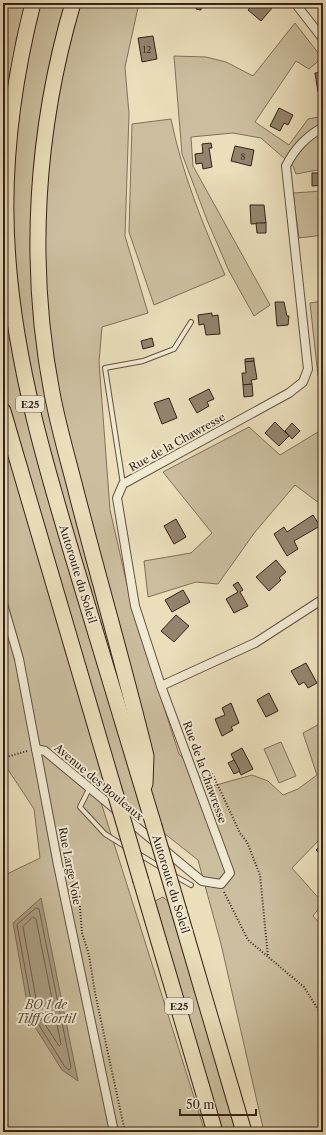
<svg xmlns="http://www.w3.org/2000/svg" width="326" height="1135" font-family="'Libre Caslon Text',serif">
	<rect width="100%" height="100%" fill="#eadebb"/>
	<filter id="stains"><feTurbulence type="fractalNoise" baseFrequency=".005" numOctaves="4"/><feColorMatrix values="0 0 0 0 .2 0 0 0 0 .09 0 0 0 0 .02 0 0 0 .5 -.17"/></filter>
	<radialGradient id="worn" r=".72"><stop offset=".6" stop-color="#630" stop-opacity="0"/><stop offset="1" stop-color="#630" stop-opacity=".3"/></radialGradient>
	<g fill="#cbbe9f" stroke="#80705c">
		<polygon points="3,3 139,3 125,67 129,114 125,236 148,313 102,327 99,362 110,510 133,611 179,754 209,787 252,775 268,781 283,795 298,789 317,775 303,733 323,722 323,836 292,868 323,903 313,916 323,927 323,1132 264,1132 221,944 198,860 93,777 205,1132 3,1132 3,876 40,858 34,809 3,762"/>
		<polygon points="295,23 322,58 309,69 296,61 255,122 289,145 308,119 323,116 323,169 296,174 293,166 261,138 233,133 191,137 193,166 270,305 254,316 229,271 207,220 182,154 174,56 206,57 226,62 253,76"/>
		<path d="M171,119C182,173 203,225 225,275L154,305L129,232L132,124Z"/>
		<polygon points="323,191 323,235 299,238 293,193"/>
		<polygon points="323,301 323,383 318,376 310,303"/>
		<polygon points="249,427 280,455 323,429 323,506 295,485 255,532 218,584 196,582 148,597 144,561 191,553 212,533 163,472"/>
		<polygon points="281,742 296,776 279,783 264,749"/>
		<polygon points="163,897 170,903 237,1132 222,1132 155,901"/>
	</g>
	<polygon fill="#ac9e84" stroke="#7c6c59" points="41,898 78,1081 62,1070 30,1019 13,923"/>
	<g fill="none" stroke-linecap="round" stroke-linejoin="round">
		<g stroke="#70604e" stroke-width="1">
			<polygon points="36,908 39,909 71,1067 69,1070 65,1067 34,1017 17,925"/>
			<polygon points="33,917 36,919 61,1044 59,1046 39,1015 23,927"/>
		</g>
		<polyline stroke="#7c6c59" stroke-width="3" points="3,993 7,1001"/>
	</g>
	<g fill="#93846d" stroke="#352219">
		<polygon points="197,3 201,3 201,10 196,9"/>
		<polygon points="254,3 267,3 272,8 261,21 248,10"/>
		<polygon points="153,36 157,59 142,62 138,38"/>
		<polygon points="323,72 323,92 318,92 315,73"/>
		<polygon points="279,108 293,115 288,125 284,123 280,131 270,126"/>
		<polygon points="211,143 212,148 209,148 212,167 203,169 202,163 196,164 195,154 203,153 202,144"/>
		<polygon points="235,146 254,150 251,166 231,161"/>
		<polygon points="312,173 323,173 323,185 312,186"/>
		<polygon points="250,205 264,205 266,223 251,224"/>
		<polygon points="256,223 266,223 266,233 257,233"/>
		<polygon points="275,302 284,302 287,316 289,316 288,325 277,326"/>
		<polygon points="212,313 212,316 218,315 220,334 206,335 204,324 199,325 198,315"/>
		<polygon points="152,338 154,346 143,349 141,341"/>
		<polygon points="254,358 254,361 245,362 245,359"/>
		<polygon points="254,361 257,379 251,380 252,384 243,385 242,373 246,373 245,362"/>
		<polygon points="252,384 253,396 244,397 243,385"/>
		<polygon points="209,389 214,399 207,402 209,406 197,413 189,399"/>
		<polygon points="169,398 177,418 162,424 154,403"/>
		<polygon points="323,409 323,419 318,414"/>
		<polygon points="275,422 289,436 279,446 265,433"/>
		<polygon points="292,423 300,431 292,439 285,431"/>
		<polygon points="313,515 320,526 294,541 298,549 287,556 274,534 284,527 287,532"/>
		<polygon points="176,519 186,537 174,544 164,526"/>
		<polygon points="276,560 286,572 279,578 281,580 269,591 256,577"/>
		<polygon points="238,582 243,590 240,592 248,606 234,613 226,599 238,592 233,585"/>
		<polygon points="183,590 190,602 172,612 165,600"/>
		<polygon points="176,615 189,626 174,642 161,631"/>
		<polygon points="306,663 317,683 308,688 304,682 299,685 291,671"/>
		<polygon points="269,693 278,711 266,717 257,700"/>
		<polygon points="231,703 239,723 231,727 233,730 222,736 215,719 225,715 222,708"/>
		<polygon points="242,748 253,769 241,775 231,754"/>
		<polygon points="234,760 240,771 234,774 228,763"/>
		<polygon points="323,843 323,857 316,850"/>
	</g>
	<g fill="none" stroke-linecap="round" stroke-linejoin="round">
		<defs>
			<g id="service">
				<polyline points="123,484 105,368 143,361 174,349 191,322"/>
				<polyline points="89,789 80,807 105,834 126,847"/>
				<polyline points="137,853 162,868"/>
				<polyline points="173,875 191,885"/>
			</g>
			<g id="minor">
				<polyline points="295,3 323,39"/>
				<polyline points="3,604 19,659 58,865 114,1132"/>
				<polyline points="161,686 255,643 323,599"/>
				<path d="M36,749L45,751L202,881L221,884L230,873L161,686L135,606L117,498L123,484L289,393L303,382L308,369L286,166C295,148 306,137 323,127"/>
			</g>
			<g id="motorway">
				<path d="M33,3C12,86 1,174 8,260C16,368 47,471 78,574C103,658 128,742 154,826"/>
				<path d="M73,3C36,129 27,263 52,393C58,425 67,456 75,487C98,577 124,666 146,756L145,784"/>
				<polyline points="3,411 116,796"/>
				<polyline points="141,881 215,1132"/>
				<polyline points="179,911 244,1132"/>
			</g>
		</defs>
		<use href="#service" stroke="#625142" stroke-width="6"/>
		<use href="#minor" stroke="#625142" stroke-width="10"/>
		<use href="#motorway" stroke="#352219" stroke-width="17"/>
		<g stroke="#352219" stroke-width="2" stroke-dasharray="1 2" stroke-linecap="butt">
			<polyline points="3,758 27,751"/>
			<polyline points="202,772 209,770 213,775 240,833 247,842 260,875 268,957"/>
			<polyline points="70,875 79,895 82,933 89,955 95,993 125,1132"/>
			<polyline points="224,892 248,940 304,987 323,1017"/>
		</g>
		<use href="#service" stroke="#f1ead3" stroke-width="4"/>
		<use href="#minor" stroke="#f1ead3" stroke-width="8"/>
		<use href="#motorway" stroke="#eadebb" stroke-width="15"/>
		<defs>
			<g id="motorway-bridge">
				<polyline points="116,796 141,881"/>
				<polyline points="154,826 179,911"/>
			</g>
		</defs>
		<use href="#motorway-bridge" stroke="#352219" stroke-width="17" stroke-linecap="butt"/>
		<use href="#motorway-bridge" stroke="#eadebb" stroke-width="15"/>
	</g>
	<g text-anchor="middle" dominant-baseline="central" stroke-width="4" stroke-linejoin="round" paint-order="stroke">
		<g font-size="9" fill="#4c3a2e">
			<text x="147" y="49">12</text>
			<text x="243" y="156">8</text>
		</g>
		<g fill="#f1ead3" stroke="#6d5e51" stroke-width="1">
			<rect x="16" y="396" width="28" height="16" rx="3"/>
			<rect x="165" y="998" width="28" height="16" rx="3"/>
		</g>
		<g font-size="10" font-weight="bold" fill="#352219">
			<text x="30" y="404">E25</text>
			<text x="179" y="1006">E25</text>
		</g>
		<g font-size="11" fill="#352219" stroke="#f1ead3">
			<text transform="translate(177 442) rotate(-29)">Rue de la Chawresse</text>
			<text transform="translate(78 574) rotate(73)">Autoroute du Soleil</text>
			<text transform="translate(205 772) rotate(70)">Rue de la Chawresse</text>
			<text transform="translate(99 782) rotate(40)">Avenue des Bouleaux</text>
			<text transform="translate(70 866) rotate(79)">Rue Large Voie</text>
			<text transform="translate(171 884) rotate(73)">Autoroute du Soleil</text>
		</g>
		<g font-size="12" font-style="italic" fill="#5f4d3e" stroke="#f1ead3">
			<text x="46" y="1004">BO 1 de<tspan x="46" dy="14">Tilff Cortil</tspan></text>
		</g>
	</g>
	<rect width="326" height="1135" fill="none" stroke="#eadebb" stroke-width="16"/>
	<rect x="4" y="4" width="318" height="1127" fill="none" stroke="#352219" stroke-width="2"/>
	<rect x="8" y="8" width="310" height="1119" fill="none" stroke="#352219"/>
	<path d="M180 1109v6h76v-6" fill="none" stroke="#352219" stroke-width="2"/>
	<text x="186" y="1109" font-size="12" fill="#352219" stroke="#f1ead3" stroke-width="3" paint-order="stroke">50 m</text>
	<rect width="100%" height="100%" filter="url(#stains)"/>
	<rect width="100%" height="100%" fill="url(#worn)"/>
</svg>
